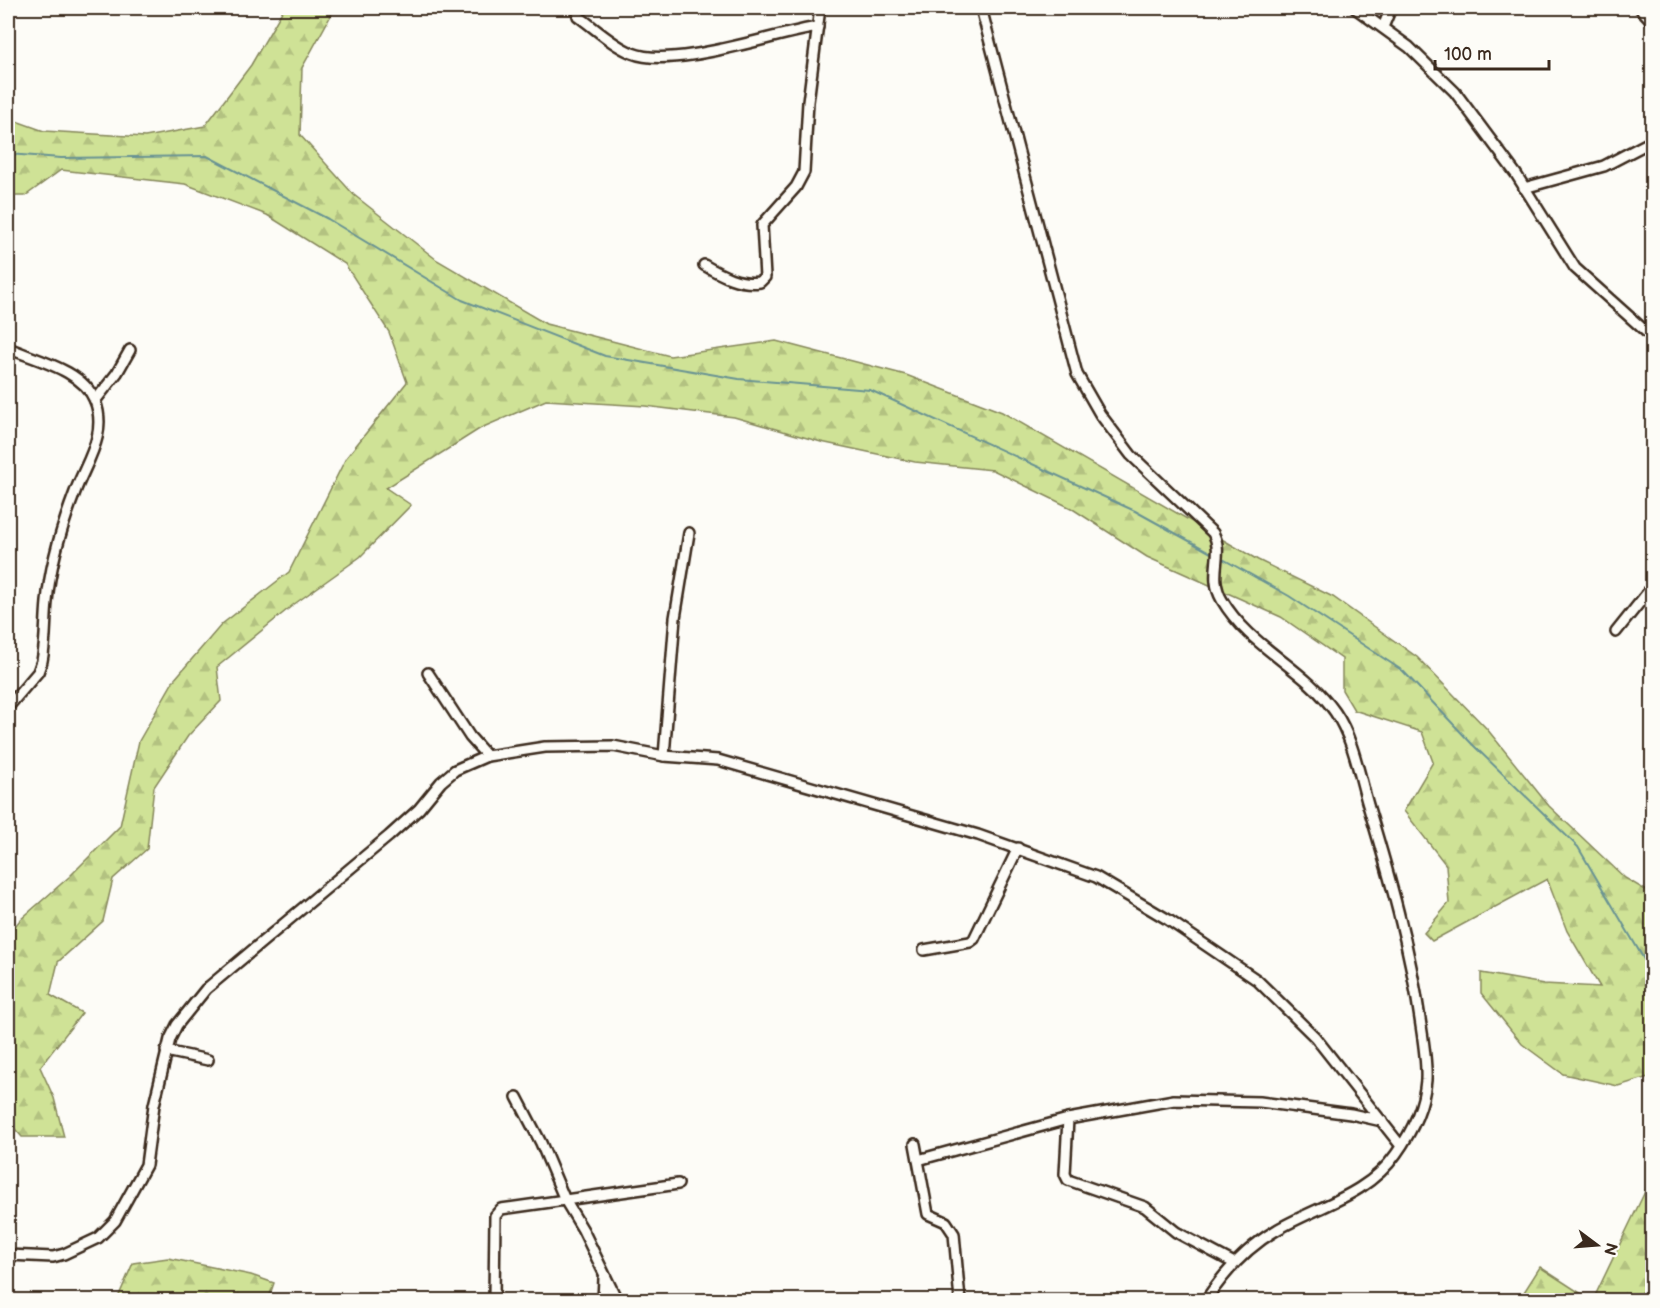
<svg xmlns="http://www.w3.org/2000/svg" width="1660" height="1308" font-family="'Balsamiq Sans',sans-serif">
	<defs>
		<pattern id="forest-firs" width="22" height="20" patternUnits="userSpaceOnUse" patternTransform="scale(1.5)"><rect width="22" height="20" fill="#cfe296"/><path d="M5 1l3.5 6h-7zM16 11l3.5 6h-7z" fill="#b3c281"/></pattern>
	</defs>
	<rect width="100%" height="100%" fill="#fdfcf7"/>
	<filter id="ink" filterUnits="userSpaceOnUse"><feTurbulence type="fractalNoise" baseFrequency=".0167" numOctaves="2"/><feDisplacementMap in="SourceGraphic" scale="12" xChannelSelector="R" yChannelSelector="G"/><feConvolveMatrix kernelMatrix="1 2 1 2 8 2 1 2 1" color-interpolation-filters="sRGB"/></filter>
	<g filter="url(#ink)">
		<g fill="url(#forest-firs)" stroke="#85865a" stroke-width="1.5">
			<polygon points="284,8 335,8 302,68 300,135 354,195 437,260 546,324 670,356 776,341 906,375 1002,412 1258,560 1333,597 1417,657 1487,729 1549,806 1625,878 1652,894 1652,1076 1618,1086 1563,1074 1522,1044 1481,993 1481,973 1544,984 1600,987 1567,931 1547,879 1432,941 1424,933 1449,903 1446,865 1404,811 1433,762 1422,732 1354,710 1342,690 1342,659 1281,617 1147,557 1071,508 993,470 915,462 821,442 734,417 645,406 546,400 481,428 386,488 411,505 360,557 293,605 217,667 221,701 188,736 154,787 147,849 113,879 103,921 58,962 50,995 82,1013 40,1067 54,1098 64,1137 22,1137 8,1121 8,935 20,920 69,877 120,826 139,741 174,680 222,624 289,572 346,458 407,382 389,332 345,264 267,215 185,184 61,170 25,196 8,196 8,118 44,131 145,137 205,126 251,65"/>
			<polygon points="1652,1177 1652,1281 1634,1300 1593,1300"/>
			<polygon points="168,1258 251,1275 274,1283 268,1300 117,1300 133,1263"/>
			<polygon points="1540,1267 1591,1300 1519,1300"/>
		</g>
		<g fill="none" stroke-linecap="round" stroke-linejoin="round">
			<g stroke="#699393" stroke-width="2">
				<polyline points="8,154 61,158 207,156 328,219 462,300 605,356 739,379 870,390 1135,511 1213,554"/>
				<polyline points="1221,558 1289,596 1403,671 1472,744 1578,847 1652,973"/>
				<polyline points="1650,1253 1652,1246"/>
			</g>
			<defs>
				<g id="minor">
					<path d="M981,8L1077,374L1100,414L1131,455L1213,533C1225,554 1207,574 1222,600C1250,648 1304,667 1335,712C1353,738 1359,774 1368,805C1389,875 1410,947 1420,1019C1423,1039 1427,1060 1426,1080C1424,1106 1411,1133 1396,1154C1367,1196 1317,1206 1275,1231C1246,1248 1224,1273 1206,1300"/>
					<polyline points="1355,8 1409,47 1455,92 1516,174 1575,268 1652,337"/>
					<polyline points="1640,8 1652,21"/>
					<path d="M578,16C595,28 612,45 632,53C673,70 772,34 818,27"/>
					<polyline points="1383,27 1391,8"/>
					<polyline points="1524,188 1604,166 1652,141"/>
					<path d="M704,265C721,275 740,285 760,282L765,277L762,225L796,187L804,172L808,102L820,8"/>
					<path d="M8,348C36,360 83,370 95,401C108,434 86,462 75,492C62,526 50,566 47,602C45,622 46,641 42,661L38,672L8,707"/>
					<polyline points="95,401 117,373 130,350"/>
					<polyline points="1616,632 1652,587"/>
					<polyline points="428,673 470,737 487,756"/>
					<polyline points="664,756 675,618 689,533"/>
					<polyline points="924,950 970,942 974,939 1018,848"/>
					<polyline points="166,1051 208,1060"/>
					<polyline points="517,1097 541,1143 565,1200 583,1230 617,1300"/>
					<polyline points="1068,1119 1065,1174 1068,1180 1145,1207 1176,1232 1234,1263"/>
					<polyline points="915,1144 928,1214 946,1222 954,1234 960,1300"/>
					<polyline points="918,1160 1068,1119 1174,1100 1260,1102 1351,1114 1382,1121"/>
					<polyline points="8,1255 53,1257 64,1254 98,1238 115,1221 146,1165 154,1105 170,1039 177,1025 206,989 389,836 419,809 441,782 455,770 487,756 545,747 613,746 664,756 718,760 978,835 1096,877 1167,919 1257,980 1315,1037 1401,1146"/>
					<polyline points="494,1300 495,1216 501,1209 678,1184"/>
					<polyline points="603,1300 604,1278"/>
				</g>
			</defs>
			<use href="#minor" stroke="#3b2a1e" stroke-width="14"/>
			<use href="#minor" stroke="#fdfcf7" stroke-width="9"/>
		</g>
	</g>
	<rect width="1660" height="1308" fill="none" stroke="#fdfcf7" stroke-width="30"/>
	<rect x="15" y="15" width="1630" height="1278" fill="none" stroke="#3b2a1e" stroke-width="2" filter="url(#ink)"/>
	<g transform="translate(1597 1245) rotate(106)" stroke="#fdfcf7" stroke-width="4.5" paint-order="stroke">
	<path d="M0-4.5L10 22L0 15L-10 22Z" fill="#3b2a1e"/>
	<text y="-9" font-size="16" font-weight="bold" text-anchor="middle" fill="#3b2a1e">N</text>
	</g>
	<path d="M1435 60v9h114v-9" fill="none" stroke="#3b2a1e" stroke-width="3"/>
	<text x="1444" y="60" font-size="18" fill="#3b2a1e" stroke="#fdfcf7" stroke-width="4.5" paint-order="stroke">100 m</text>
</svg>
